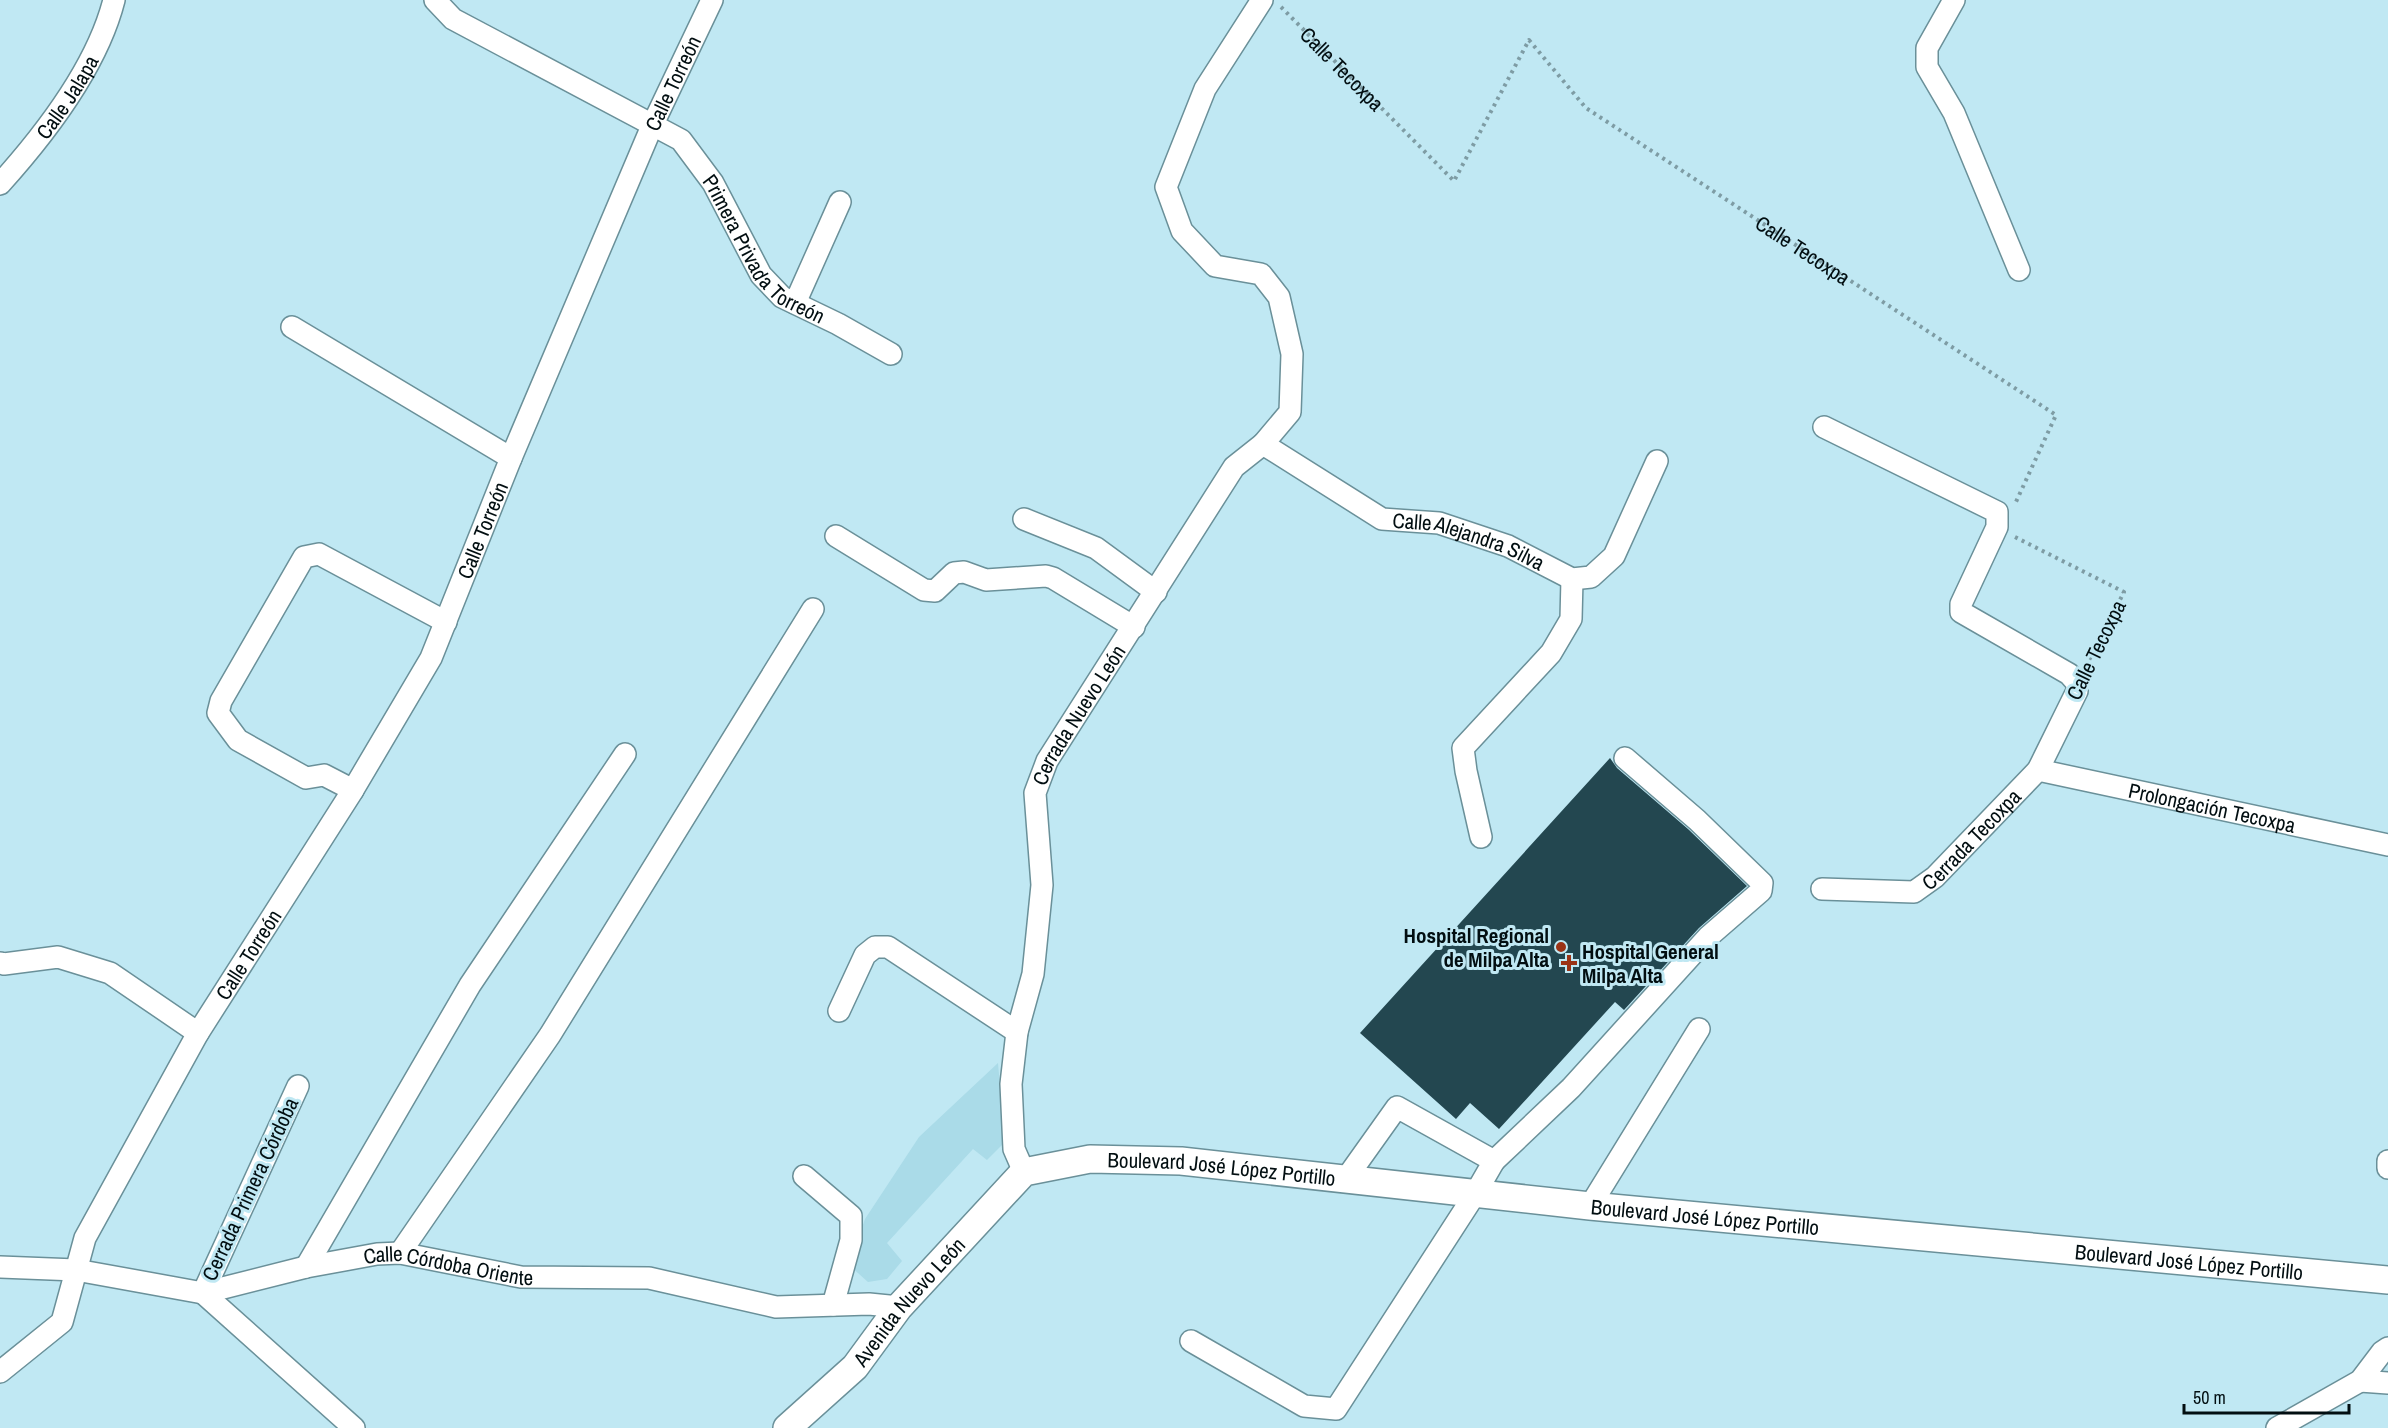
<svg xmlns="http://www.w3.org/2000/svg" width="2388" height="1428" font-family="'Archivo Narrow',sans-serif">
	<rect width="100%" height="100%" fill="#c0e8f3"/>
	<polygon fill="#aadbe8" points="998,1063 1005,1142 987,1160 973,1149 887,1243 902,1261 887,1279 868,1282 849,1265 865,1219 919,1137"/>
	<polygon fill="#234750" points="1610,758 1617,768 1688,829 1747,886 1699,928 1624,1010 1615,1002 1499,1129 1470,1103 1456,1119 1360,1033"/>
	<g fill="none" stroke-linecap="round" stroke-linejoin="round">
		<defs>
			<g id="minor">
				<path id="s2" d="M435,0L453,19L681,140L713,183L761,275L782,297L838,324L891,354"/>
				<path id="s3" d="M1262,0L1205,89L1166,187L1182,231L1215,266L1261,274L1279,297L1292,354L1290,412L1263,444L1382,519L1439,523L1508,546L1572,579L1591,577L1614,556L1657,461"/>
				<polyline points="1954,0 1927,48 1927,67 1954,113 2019,270"/>
				<path id="s4" d="M0,184C46,133 97,67 114,0"/>
				<polyline points="795,303 840,202"/>
				<polyline points="292,327 511,458"/>
				<polyline points="1024,519 1096,548 1156,592"/>
				<polyline points="836,536 924,590 935,591 954,573 964,572 986,580 1046,576 1053,578 1134,627"/>
				<path id="s5" d="M2038,770L2388,845"/>
				<polyline points="353,790 324,775 306,778 238,740 218,713 221,701 304,557 319,554 446,622"/>
				<polyline points="1481,837 1466,771 1463,748 1551,653 1571,619 1572,579"/>
				<path id="s6" d="M1822,889L1914,892L1935,877L2038,770L2077,691V683L2069,674L1961,612V604L1997,527V512L1824,427"/>
				<polyline points="0,963 4,964 58,957 110,973 198,1033"/>
				<polyline points="839,1011 865,955 875,947 888,947 1017,1032"/>
				<polyline points="298,1086 203,1293 354,1428"/>
				<polyline points="1494,1161 1571,1088 1708,937 1761,891 1762,883 1697,820 1625,758"/>
				<polyline points="2388,1161 2388,1168"/>
				<path id="s7" d="M1024,1172L1014,1149L1011,1084L1017,1032L1033,974L1042,885L1035,793L1047,761L1234,467L1263,444"/>
				<polyline points="804,1176 851,1216 851,1240 833,1305"/>
				<polyline points="1590,1206 1699,1029"/>
				<polyline points="400,1253 550,1035 813,609"/>
				<path id="s8" d="M0,1267L76,1270L203,1293L306,1267L377,1254L400,1253L521,1277L649,1278L776,1307L869,1304L899,1307"/>
				<polyline points="306,1267 470,985 625,754"/>
				<polyline points="1191,1341 1304,1406 1336,1409 1475,1194 1494,1161 1397,1107 1345,1180"/>
				<path id="s9" d="M0,1372L62,1322L85,1238L198,1033L353,790L431,658L511,458L652,126L712,0"/>
				<polyline points="2360,1381 2388,1383"/>
				<polyline points="2277,1428 2360,1381 2382,1352 2388,1348"/>
			</g>
			<g id="major">
				<path id="s10" d="M787,1428L855,1367L899,1307L1024,1172L1090,1159L1181,1161L1590,1206L2388,1280"/>
			</g>
		</defs>
		<use href="#minor" stroke="#6a9099" stroke-width="24"/>
		<use href="#major" stroke="#6a9099" stroke-width="30"/>
		<g stroke="#7e9ca4" stroke-width="4" stroke-dasharray="3 4.5" stroke-linecap="butt">
			<path id="s1" d="M1281,7L1454,181L1529,40L1586,108L2056,415L2015,504"/>
			<polyline points="2015,537 2124,592 2087,664"/>
		</g>
		<use href="#minor" stroke="#fff" stroke-width="21"/>
		<use href="#major" stroke="#fff" stroke-width="27"/>
	</g>
	<g fill="#9b3316" stroke="#c0e8f3" stroke-width="2">
		<circle cx="1561" cy="947" r="6"/>
		<path d="M1566 954h6v6h6v6h-6v6h-6v-6h-6v-6h6z"/>
	</g>
	<g text-anchor="middle" dominant-baseline="central" stroke-width="6" stroke-linejoin="round" paint-order="stroke">
		<g font-size="21" fill="#020e11" stroke="#c0e8f3">
			<text stroke="none"><textPath href="#s1" startOffset="87">Calle Tecoxpa</textPath></text>
			<text stroke="none"><textPath href="#s9" startOffset="1466">Calle Torreón</textPath></text>
			<text stroke="none"><textPath href="#s4" startOffset="110">Calle Jalapa</textPath></text>
			<text stroke="none"><textPath href="#s2" startOffset="424">Primera Privada Torreón</textPath></text>
			<text stroke="none"><textPath href="#s1" startOffset="753">Calle Tecoxpa</textPath></text>
			<text stroke="none"><textPath href="#s9" startOffset="980">Calle Torreón</textPath></text>
			<text stroke="none"><textPath href="#s3" startOffset="771">Calle Alejandra Silva</textPath></text>
			<text transform="translate(2096 650) rotate(-64)">Calle Tecoxpa</text>
			<text stroke="none"><textPath href="#s7" startOffset="474">Cerrada Nuevo León</textPath></text>
			<text stroke="none"><textPath href="#s5" startOffset="178">Prolongación Tecoxpa</textPath></text>
			<text stroke="none"><textPath href="#s6" startOffset="170">Cerrada Tecoxpa</textPath></text>
			<text stroke="none"><textPath href="#s9" startOffset="494">Calle Torreón</textPath></text>
			<text stroke="none"><textPath href="#s10" startOffset="549">Boulevard José López Portillo</textPath></text>
			<text transform="translate(250 1189) rotate(-65)">Cerrada Primera Córdoba</text>
			<text stroke="none"><textPath href="#s10" startOffset="1035">Boulevard José López Portillo</textPath></text>
			<text stroke="none"><textPath href="#s10" startOffset="1521">Boulevard José López Portillo</textPath></text>
			<text stroke="none"><textPath href="#s8" startOffset="456">Calle Córdoba Oriente</textPath></text>
			<text stroke="none"><textPath href="#s10" startOffset="176">Avenida Nuevo León</textPath></text>
		</g>
		<g font-size="21" font-weight="bold" fill="#020e11" stroke="#c0e8f3" text-anchor="end">
			<text x="1549" y="935">Hospital Regional<tspan x="1549" dy="24">de Milpa Alta</tspan></text>
			<text x="1582" y="951" text-anchor="start">Hospital General<tspan x="1582" dy="24">Milpa Alta</tspan></text>
		</g>
	</g>
	<path d="M2184 1404v9h165v-9" fill="none" stroke="#020e11" stroke-width="3"/>
	<text x="2193" y="1404" font-size="18" fill="#020e11" stroke="#c0e8f3" stroke-width="4.5" paint-order="stroke">50 m</text>
</svg>
